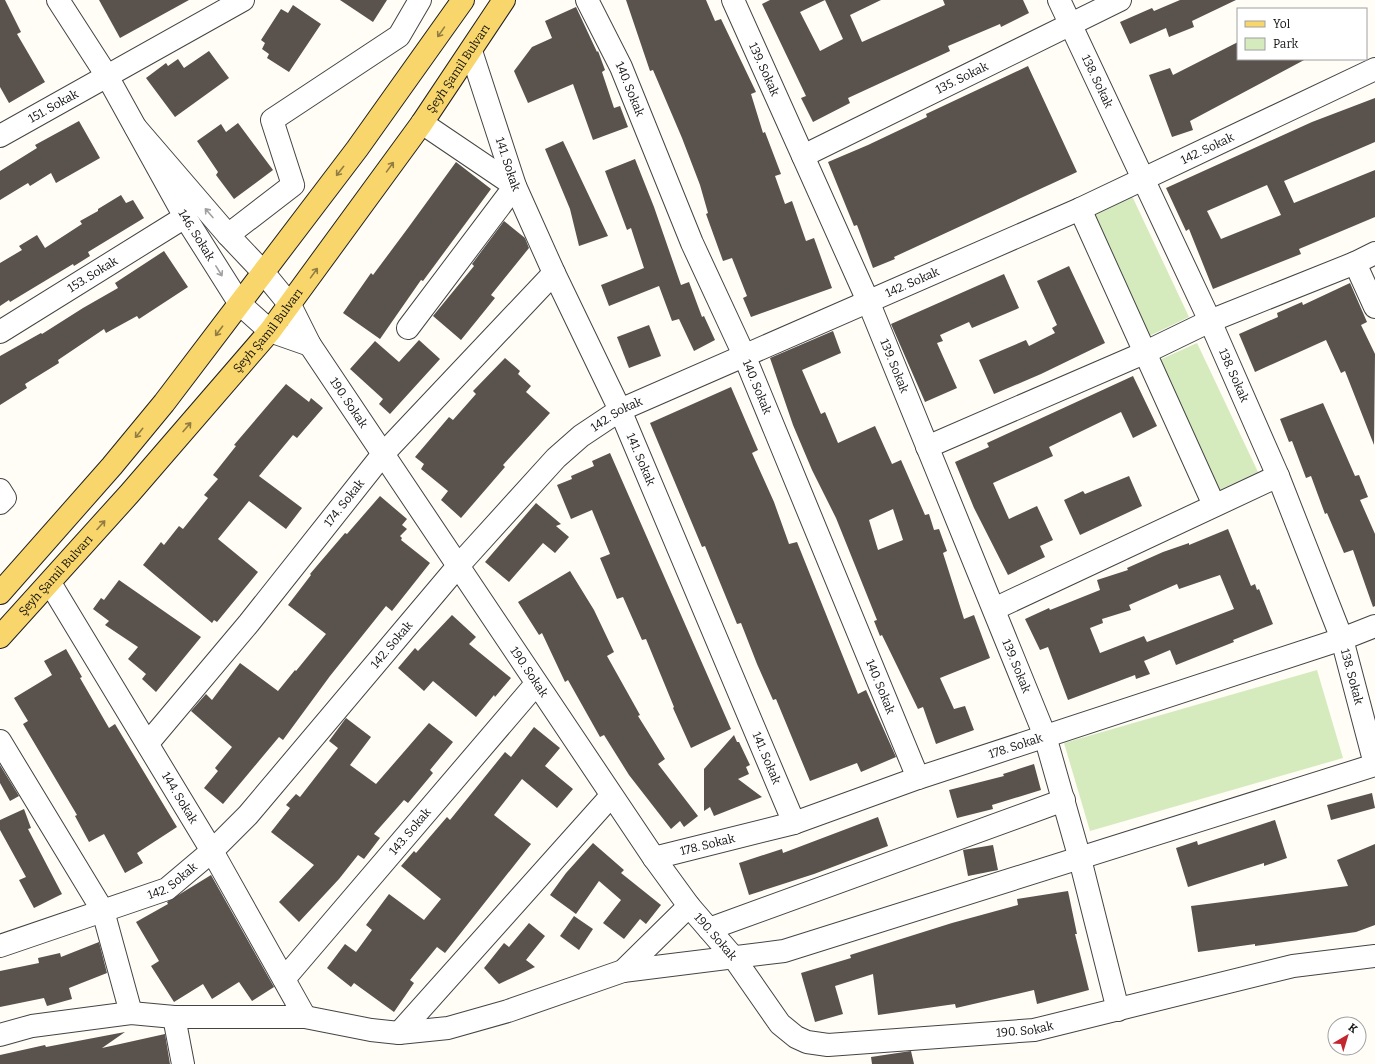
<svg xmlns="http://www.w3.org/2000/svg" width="1375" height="1064" font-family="Bitter,serif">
	<rect width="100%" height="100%" fill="#fffdf5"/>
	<g fill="#d5ebbd">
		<polygon points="1132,196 1189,317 1147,337 1090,215"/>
		<polygon points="1197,343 1258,472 1217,491 1155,362"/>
		<polygon points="1317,670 1343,758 1090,831 1064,743"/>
	</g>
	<g fill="#5a524d" fill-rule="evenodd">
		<polygon points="0,0 5,0 21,32 17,34 45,82 9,103 0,87"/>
		<polygon points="99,0 189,0 120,38"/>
		<polygon points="340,0 387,0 373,22"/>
		<polygon points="626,0 706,0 715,21 721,19 756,92 751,94 763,133 765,132 781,174 775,176 785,204 792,201 806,241 814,238 832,288 751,317 743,298 747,296 732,258 723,261 706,214 708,213 700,185 682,138 653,70 650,71"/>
		<path d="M770,0H881L850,15L862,42L945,5L943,0H1023L1029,13L1001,27L1000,24L948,46L950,51L848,98L850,103L813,122L801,98L806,96L762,4ZM825,0L843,39L820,51L800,12Z"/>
		<polygon points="1180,0 1236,0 1192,21 1194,27 1169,37 1166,28 1130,44 1120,22 1152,8 1154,11"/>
		<polygon points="293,5 321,24 289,72 267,58 269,54 262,49 265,43 261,40 281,9 288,13"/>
		<polygon points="576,7 597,52 598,51 605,70 602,72 614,108 620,106 628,127 593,140 573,84 528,103 514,71 532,47 552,38 545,21"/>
		<polygon points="1238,42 1238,59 1306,59 1190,121 1193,130 1172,137 1149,75 1170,68 1173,75"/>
		<polygon points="209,51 229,78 175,117 146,78 166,63 168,66 178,59 184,68"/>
		<polygon points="1028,66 1077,172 894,257 895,259 873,268 857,225 854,226 828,162 868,145 927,117 926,114"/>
		<path d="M1375,98V142L1284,181L1294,203L1375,170V217L1299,249L1301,254L1213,289L1189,229L1186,231L1166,188L1312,122ZM1267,185L1281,215L1221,239L1207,211Z"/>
		<polygon points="79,121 100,158 56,183 51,173 30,186 28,183 0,200 0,171 37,148 35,145"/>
		<polygon points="238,123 273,170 234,199 216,175 218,172 197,141 221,124 226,132"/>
		<polygon points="563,141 608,236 579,246 570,209 545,149"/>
		<polygon points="635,159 654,207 681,285 689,282 702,317 704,316 715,340 694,351 679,319 672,321 659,286 609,306 601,285 644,268 631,228 627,230 605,171"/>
		<polygon points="456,162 491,189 423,281 421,280 380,339 343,313 371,273 373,275 408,228"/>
		<polygon points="121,195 126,203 133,200 144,218 88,252 90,256 74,266 73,264 10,302 9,300 0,306 0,263 22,250 19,246 37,235 45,248 82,224 80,221 98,211 98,209"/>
		<polygon points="504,221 525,238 529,248 491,295 495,298 461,340 433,316 474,266 472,264"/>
		<polygon points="164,251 188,287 139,319 137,316 106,333 104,329 58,360 59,363 25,384 27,388 0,405 0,356 41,333 42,334 83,308 118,288 115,283"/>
		<polygon points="1069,266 1105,343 1041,374 994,394 979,360 1026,340 1029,346 1055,333 1052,328 1057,325 1037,281"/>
		<polygon points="1004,274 1019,308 972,328 969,322 940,335 943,341 937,343 957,388 925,402 891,324"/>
		<polygon points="1350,283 1367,322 1361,325 1375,354 1374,445 1345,371 1341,373 1326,340 1255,372 1239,334 1278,317 1277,313 1302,302 1303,305"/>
		<polygon points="649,325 661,356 629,368 617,337"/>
		<path d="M833,331L841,353L802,370L821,414L825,412L838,443L875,426L892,464L901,460L925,515L929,514L934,530L939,529L947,551L943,553L964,619L974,615L990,658L940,678L954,709L965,706L974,730L936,744L923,707L918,709L882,635L880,636L874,621L877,620L836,518L812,470L793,425L770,358ZM893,509L903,540L878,550L869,520Z"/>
		<polygon points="419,340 440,359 390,414 379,404 383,399 350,369 375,341 399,362"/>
		<polygon points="505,358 520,371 518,374 531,386 526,392 550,413 503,465 505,467 461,518 441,500 448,491 421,469 424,464 415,457 449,417 453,420 476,394 473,391"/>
		<polygon points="1133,376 1157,426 1133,438 1121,412 1049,447 1053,456 993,483 1009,519 1037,506 1053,540 1040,546 1045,557 1008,575 974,508 955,462 989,447 987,443"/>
		<polygon points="286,384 309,402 311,398 323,408 297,438 293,435 259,476 302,508 286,529 249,501 218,539 258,572 217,622 214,620 212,623 143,565 161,542 164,545 179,526 183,529 208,498 204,495 218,479 213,475 236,446 234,445"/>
		<polygon points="731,387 758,450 752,453 774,502 789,544 797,542 858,694 866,690 896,757 861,772 857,763 810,781 776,699 773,700 757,664 741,623 737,624 705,546 702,547 650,423"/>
		<polygon points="1323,403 1355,476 1359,475 1368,497 1360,500 1375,534 1375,606 1373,607 1353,550 1344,553 1327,513 1325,514 1311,476 1306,478 1292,441 1289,442 1280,419"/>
		<polygon points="610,453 731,729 691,748 673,708 674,707 646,639 642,640 623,597 617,599 600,558 610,554 592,510 571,519 557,485 572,479 571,476 594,466 592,461"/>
		<polygon points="1129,476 1142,506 1080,535 1064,500 1083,491 1085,494"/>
		<polygon points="380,496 407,519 402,525 407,529 400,536 402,538 401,540 430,563 392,611 386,606 330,676 283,740 279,737 223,804 204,788 218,771 215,768 232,747 191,711 206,694 212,700 240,663 278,691 295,670 296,671 326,634 288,605 311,575 310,574 345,533 347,534"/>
		<polygon points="536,503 561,524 556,526 569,537 555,553 543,543 509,582 485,562"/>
		<path d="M1228,529L1251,586L1255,584L1257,590L1259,589L1273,624L1233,640L1234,642L1176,665L1170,650L1144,661L1150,674L1136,679L1135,675L1068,700L1048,647L1040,650L1025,619L1049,608L1050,610L1100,590L1097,580L1128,570L1127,568L1163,552L1189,543V545ZM1220,575L1234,609L1147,642L1144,636L1100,653L1090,628L1103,623L1102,619L1131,610L1129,605L1177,584L1179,589Z"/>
		<polygon points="570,571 594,610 614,652 607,656 640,715 638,716 665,759 658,764 698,816 684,827 680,821 671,829 629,775 604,735 600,737 568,680 565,682 542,633 539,635 518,602"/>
		<polygon points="119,580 201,637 156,692 142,679 146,674 128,659 138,647 105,625 109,621 93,609 101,598 104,600"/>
		<polygon points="452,615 476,637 469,644 511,678 495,697 494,695 476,717 433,681 424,691 398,668 415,648 418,651"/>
		<polygon points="66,649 82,677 80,678 109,728 115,724 177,827 137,853 143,863 125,873 104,834 89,842 75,816 77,815 23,724 28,721 14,698 52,675 44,661"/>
		<polygon points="346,718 371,737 350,765 376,784 429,723 453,742 430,770 433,773 408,803 404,800 374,834 380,838 364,859 358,855 339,879 299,922 279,902 314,865 271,832 290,808 286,805 296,794 300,797 338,748 329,741"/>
		<polygon points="534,727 560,748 545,766 573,789 557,808 522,779 494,815 531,844 445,953 437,947 410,980 414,983 394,1012 354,983 351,987 327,968 345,944 356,952 372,930 366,925 389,894 424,920 441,899 401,866 414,851 416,853 447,817 450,820 505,752 511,757"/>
		<polygon points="734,735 737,742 739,742 750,765 746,767 749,774 738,779 762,797 714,816 710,807 704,811 704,769"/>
		<polygon points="1034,764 1041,790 992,805 993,809 957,818 949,790 1004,776 1003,774"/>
		<polygon points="0,765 19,796 10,801 0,783"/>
		<polygon points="1372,793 1375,808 1331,820 1327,805"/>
		<polygon points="24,809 31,828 28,829 62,894 34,908 19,880 26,877 0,830 0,820"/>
		<polygon points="878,817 888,846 814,874 749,895 739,863 782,849 783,853"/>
		<polygon points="1275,820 1287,858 1264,866 1264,863 1188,887 1176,848 1197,841 1198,845"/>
		<polygon points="593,843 624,870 621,873 661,905 646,924 640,919 624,939 603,923 621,900 599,881 576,914 550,895 566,873"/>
		<polygon points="1375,844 1375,925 1356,932 1255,946 1255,944 1198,952 1191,906 1348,886 1337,860"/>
		<polygon points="993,845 998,870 968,876 963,850"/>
		<polygon points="211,875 274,987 252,1001 239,982 212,999 203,984 174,1002 151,966 159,961 136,922 168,904 167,902"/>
		<polygon points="1068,891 1077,934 1075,934 1089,990 1037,1004 1034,990 956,1008 955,1004 878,1015 873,974 835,986 843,1014 815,1022 801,973 851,958 850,955 952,923 1018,905 1017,899"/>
		<polygon points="574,916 593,929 579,950 560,936"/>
		<polygon points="529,923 545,936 526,960 535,967 499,984 484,968 504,943 509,947"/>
		<polygon points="99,942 107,973 69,988 72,999 47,1006 44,998 0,1007 0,971 39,963 38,958 60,953 61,957"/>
		<polygon points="125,1032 102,1048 165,1034 170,1064 0,1064 0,1055 45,1045 46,1047"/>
		<polygon points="911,1051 914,1064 872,1064 871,1057"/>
	</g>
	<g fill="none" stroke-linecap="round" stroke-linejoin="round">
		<defs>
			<g id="minor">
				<path id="s1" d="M58,0L107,76L185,217L240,304L270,331L310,345"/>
				<path id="s2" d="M587,0L621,67L692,243L744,355L918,778"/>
				<path id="s3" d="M733,0L868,301L1045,736L1080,859L1118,1010"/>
				<path id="s4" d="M1059,0L1210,321L1278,476L1342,639L1375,764"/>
				<path id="s5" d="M471,51L515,186L554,273L620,410L794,823"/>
				<path id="s6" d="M136,128L228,235L263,272L290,305L310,345L654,858L689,906L734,958L780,1024L796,1037L807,1042L828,1045L1034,1030L1293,966L1375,956"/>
				<path id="s7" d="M0,136L243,0"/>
				<path id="s8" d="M803,156L1120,0"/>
				<polyline points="1080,209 1214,505"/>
				<polyline points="228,235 293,185 272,120 399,36 420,0"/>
				<polyline points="1355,263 1375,307"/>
				<polyline points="408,328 515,186 422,123"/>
				<path id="s9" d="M0,332L185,217"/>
				<polyline points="927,447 1144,353 1210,321 1355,263 1375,253"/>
				<polyline points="0,490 5,498 0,503"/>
				<path id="s10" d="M50,583L212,851L305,1017"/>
				<polyline points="994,609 1278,476"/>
				<polyline points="0,741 103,911 131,1013"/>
				<path id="s11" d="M148,743L249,623L383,454L554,273"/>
				<path id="s12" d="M654,858L794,823L918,778L1342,639L1375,626"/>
				<polyline points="709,929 1064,800"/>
				<path id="s13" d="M0,946L167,889L212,851L248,815L458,566L556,458L581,436L620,410L1080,209L1375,69"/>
				<polyline points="623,971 784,951 1375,765"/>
				<path id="s14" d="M284,979L536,684"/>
				<polyline points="174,1017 183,1064"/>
				<polyline points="399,1033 611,796"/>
				<polyline points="0,1035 32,1026 131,1013 174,1017 305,1017 371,1030 399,1033 448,1028 508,1011 623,971 689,906"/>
			</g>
			<g id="major">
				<polyline points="0,593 112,466 164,403 357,149 463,0"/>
				<path id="s15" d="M0,637L130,493L270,331L422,123L504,0"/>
			</g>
		</defs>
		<use href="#minor" stroke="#444" stroke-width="24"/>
		<use href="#major" stroke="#222" stroke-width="24"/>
		<use href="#minor" stroke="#fff" stroke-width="22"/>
		<use href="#major" stroke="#f9d66b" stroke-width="22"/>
	</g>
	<defs><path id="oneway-shaft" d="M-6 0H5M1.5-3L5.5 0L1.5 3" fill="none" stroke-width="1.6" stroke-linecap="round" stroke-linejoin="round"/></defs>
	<g stroke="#917d42">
		<use href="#oneway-shaft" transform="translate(441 32) rotate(125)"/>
		<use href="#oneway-shaft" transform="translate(390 167) rotate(-54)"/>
		<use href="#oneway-shaft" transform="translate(340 171) rotate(128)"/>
		<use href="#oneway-shaft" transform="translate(314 273) rotate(-54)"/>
		<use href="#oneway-shaft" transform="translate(219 331) rotate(127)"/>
		<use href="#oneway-shaft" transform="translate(187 427) rotate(-49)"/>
		<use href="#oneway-shaft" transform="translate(139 433) rotate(129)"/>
		<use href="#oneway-shaft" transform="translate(101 525) rotate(-48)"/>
	</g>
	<g stroke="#a0a0a0">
		<use href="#oneway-shaft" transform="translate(209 213) rotate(-131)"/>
		<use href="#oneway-shaft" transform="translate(219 271) rotate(58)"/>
	</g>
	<g text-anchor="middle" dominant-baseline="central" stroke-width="4" stroke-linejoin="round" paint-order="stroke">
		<g font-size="12" fill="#111" stroke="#fff">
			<text stroke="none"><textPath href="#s15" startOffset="731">Şeyh Şamil Bulvarı</textPath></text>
			<text stroke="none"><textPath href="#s3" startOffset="76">139. Sokak</textPath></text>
			<text stroke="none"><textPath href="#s8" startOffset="177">135. Sokak</textPath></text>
			<text stroke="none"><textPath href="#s4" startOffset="90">138. Sokak</textPath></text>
			<text stroke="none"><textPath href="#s2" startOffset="99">140. Sokak</textPath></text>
			<text stroke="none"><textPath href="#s7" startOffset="61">151. Sokak</textPath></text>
			<text stroke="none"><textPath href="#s13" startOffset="1481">142. Sokak</textPath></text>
			<text stroke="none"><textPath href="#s5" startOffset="119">141. Sokak</textPath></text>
			<text stroke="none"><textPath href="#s1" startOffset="273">146. Sokak</textPath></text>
			<text stroke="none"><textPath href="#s9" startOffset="109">153. Sokak</textPath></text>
			<text stroke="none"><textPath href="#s13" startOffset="1157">142. Sokak</textPath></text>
			<text stroke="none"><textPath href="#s15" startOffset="407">Şeyh Şamil Bulvarı</textPath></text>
			<text stroke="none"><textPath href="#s3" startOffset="400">139. Sokak</textPath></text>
			<text stroke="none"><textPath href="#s4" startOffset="414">138. Sokak</textPath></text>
			<text stroke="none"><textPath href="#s2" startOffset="423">140. Sokak</textPath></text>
			<text stroke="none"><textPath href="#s6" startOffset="349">190. Sokak</textPath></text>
			<text stroke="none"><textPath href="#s13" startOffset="833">142. Sokak</textPath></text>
			<text stroke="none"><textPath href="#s5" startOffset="443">141. Sokak</textPath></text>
			<text stroke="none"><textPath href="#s11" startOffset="310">174. Sokak</textPath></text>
			<text stroke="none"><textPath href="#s15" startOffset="83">Şeyh Şamil Bulvarı</textPath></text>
			<text stroke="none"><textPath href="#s13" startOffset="509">142. Sokak</textPath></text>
			<text stroke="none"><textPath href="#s3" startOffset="724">139. Sokak</textPath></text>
			<text stroke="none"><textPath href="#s6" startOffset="673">190. Sokak</textPath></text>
			<text stroke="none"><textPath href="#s4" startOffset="738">138. Sokak</textPath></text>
			<text stroke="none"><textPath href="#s2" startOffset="747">140. Sokak</textPath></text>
			<text stroke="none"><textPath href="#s12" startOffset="379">178. Sokak</textPath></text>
			<text stroke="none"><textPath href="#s5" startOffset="767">141. Sokak</textPath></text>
			<text stroke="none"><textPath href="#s10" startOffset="251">144. Sokak</textPath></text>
			<text stroke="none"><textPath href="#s14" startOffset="194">143. Sokak</textPath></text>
			<text stroke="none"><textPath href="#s12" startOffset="55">178. Sokak</textPath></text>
			<text stroke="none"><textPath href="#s13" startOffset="185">142. Sokak</textPath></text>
			<text stroke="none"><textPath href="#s6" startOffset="997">190. Sokak</textPath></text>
			<text stroke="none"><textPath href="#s6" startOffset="1357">190. Sokak</textPath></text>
		</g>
	</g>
	<rect x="1237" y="8" width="130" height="52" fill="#ffffff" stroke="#a0a0a0"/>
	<rect x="1245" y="21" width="20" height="6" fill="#f9d66b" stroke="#a0a0a0"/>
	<text x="1273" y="28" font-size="12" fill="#111111">Yol</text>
	<rect x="1245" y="38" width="20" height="12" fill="#d5ebbd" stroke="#a0a0a0"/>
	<text x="1273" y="48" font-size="12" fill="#111111">Park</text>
	<g transform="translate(1347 1036) rotate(38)"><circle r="19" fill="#ffffff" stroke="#a0a0a0"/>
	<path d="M0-3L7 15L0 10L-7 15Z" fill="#c4262e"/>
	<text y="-6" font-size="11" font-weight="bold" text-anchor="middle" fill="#111111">K</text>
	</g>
</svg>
